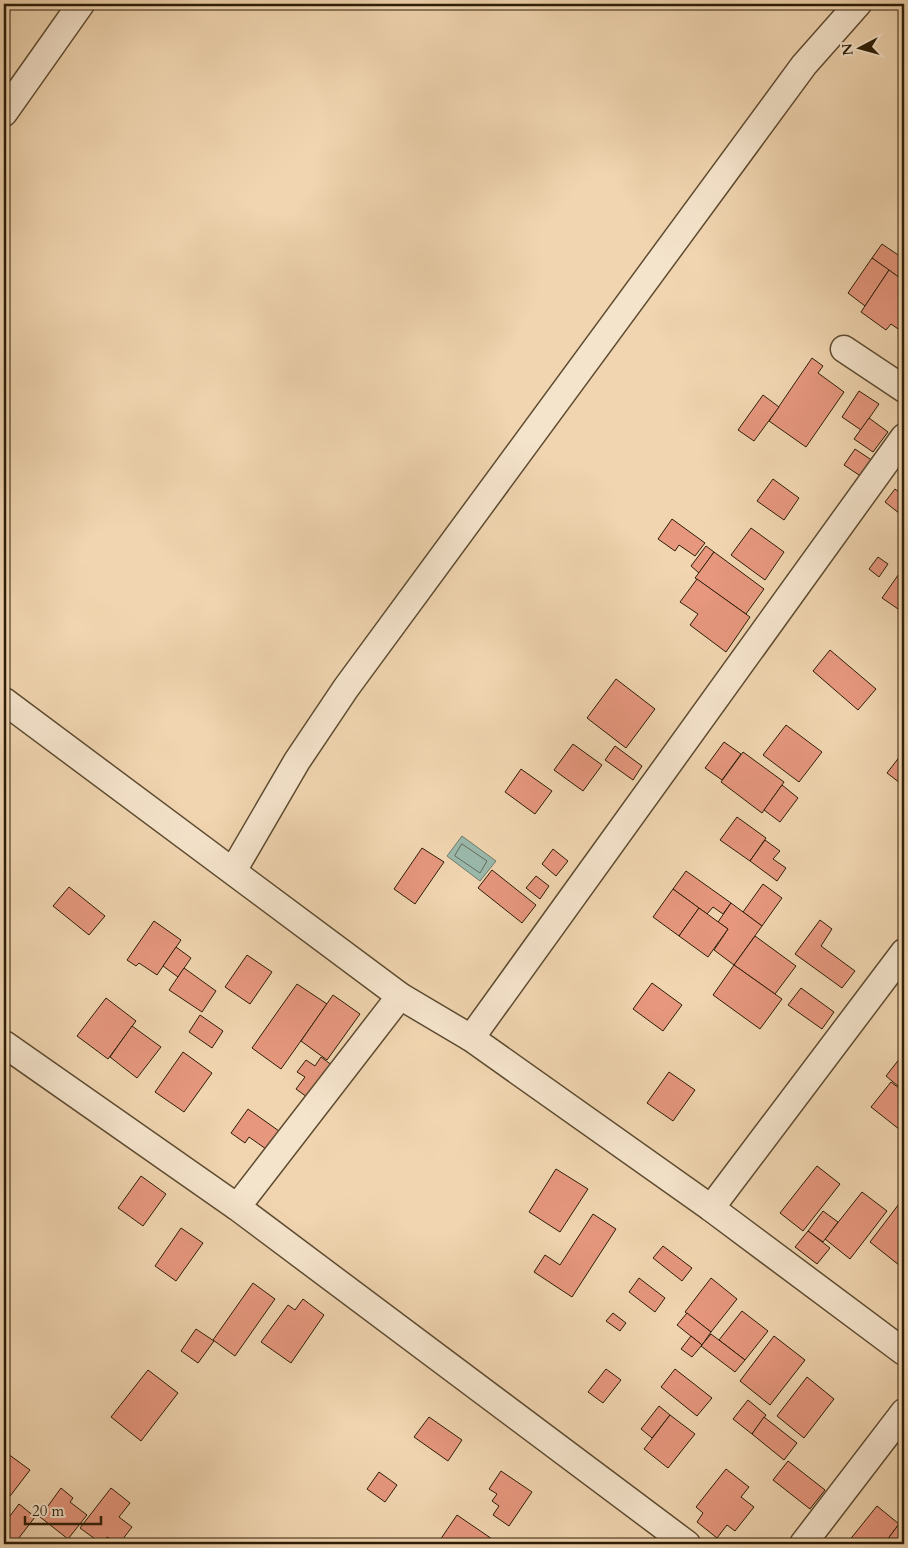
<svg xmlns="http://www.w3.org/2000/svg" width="908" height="1548" font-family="Cardo,serif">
	<rect width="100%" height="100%" fill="#f0d5b0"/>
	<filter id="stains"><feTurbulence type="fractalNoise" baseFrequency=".004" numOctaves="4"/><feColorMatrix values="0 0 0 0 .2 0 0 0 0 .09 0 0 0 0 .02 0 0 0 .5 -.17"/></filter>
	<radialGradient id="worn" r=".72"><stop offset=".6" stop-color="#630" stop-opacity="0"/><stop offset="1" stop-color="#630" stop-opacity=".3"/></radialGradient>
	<polygon fill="#9ab9ac" stroke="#6e7b6a" points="462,836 496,861 480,881 447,856"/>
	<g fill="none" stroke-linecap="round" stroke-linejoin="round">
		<polygon stroke="#646b59" stroke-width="1" points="462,844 487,861 480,873 455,856"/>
	</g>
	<g fill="#e6977e" stroke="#2d1d06">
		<polygon points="882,244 904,259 904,281 872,258"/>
		<polygon points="872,258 889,270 865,306 848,293"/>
		<polygon points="889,270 904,281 904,333 891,324 886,330 861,312"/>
		<polygon points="812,358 823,366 818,373 844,392 806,447 769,421"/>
		<polygon points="859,391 879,404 861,430 842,417"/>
		<polygon points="763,395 779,407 754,441 738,430"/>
		<polygon points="869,418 888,432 873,452 854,439"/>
		<polygon points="855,449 876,463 865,479 844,465"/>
		<polygon points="773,479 799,498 784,520 757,501"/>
		<polygon points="895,489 904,496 904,517 885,502"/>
		<polygon points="672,519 705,543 695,556 679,545 675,551 658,539"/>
		<polygon points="751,528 784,552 765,580 731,555"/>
		<polygon points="706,546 714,552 699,573 691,566"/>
		<polygon points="714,552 764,589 746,614 695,578"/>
		<polygon points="878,557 888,564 879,577 869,569"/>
		<polygon points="901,571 904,573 904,613 882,598"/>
		<polygon points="697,579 750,617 726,652 690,625 698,614 680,602"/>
		<polygon points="830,650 876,689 858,710 813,671"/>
		<polygon points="616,679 655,709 626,748 587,718"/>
		<polygon points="786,725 822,752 799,782 763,755"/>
		<polygon points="724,742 741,754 722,780 705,768"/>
		<polygon points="573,744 602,765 583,791 554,770"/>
		<polygon points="615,746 642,766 633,780 605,760"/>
		<polygon points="904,751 904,786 887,773"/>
		<polygon points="743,752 784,782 762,813 721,782"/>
		<polygon points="521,769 552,791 535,814 505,792"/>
		<polygon points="782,785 798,798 780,822 764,810"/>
		<polygon points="737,817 766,838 750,861 720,840"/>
		<polygon points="765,840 780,851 773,859 786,868 777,881 750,861"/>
		<polygon points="422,848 444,862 415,904 394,889"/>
		<polygon points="553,849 568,861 556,876 542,864"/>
		<polygon points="492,870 536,905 522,923 478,888"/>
		<polygon points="686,871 731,903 723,914 713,907 707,914 673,889"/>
		<polygon points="536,876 549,886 540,899 526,888"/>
		<polygon points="763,884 782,898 762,926 743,912"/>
		<polygon points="69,887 105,916 89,935 53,906"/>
		<polygon points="673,889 699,908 679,936 653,917"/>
		<polygon points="731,903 762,926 734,965 714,950 728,929 718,922"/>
		<polygon points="699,908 728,929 708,957 679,936"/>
		<polygon points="820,920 832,929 821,946 855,971 842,988 795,954"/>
		<polygon points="154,921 181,940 157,975 139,963 136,966 127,960"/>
		<polygon points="755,936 796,966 775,994 734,965"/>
		<polygon points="176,947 191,958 178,977 163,966"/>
		<polygon points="247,955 272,972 250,1004 225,987"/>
		<polygon points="734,965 782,999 760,1029 713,995"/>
		<polygon points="184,968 216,991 202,1012 169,990"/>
		<polygon points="652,983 682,1005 663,1031 633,1009"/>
		<polygon points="297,984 327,1004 281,1069 252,1048"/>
		<polygon points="801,988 834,1012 822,1029 788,1005"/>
		<polygon points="333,995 360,1014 327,1060 301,1041"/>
		<polygon points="106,998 136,1021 108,1059 77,1036"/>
		<polygon points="200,1015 223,1031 212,1048 189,1032"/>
		<polygon points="132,1026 161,1047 137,1078 110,1057"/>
		<polygon points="183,1052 212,1073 184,1112 155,1092"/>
		<polygon points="904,1053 904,1091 886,1076"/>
		<polygon points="321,1057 337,1069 314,1102 296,1089 305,1077 297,1072 306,1060 315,1066"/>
		<polygon points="669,1072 695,1090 673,1121 647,1103"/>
		<polygon points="891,1082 904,1092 904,1133 871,1107"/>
		<polygon points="248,1109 279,1131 266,1149 249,1137 245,1143 231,1133"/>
		<polygon points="817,1166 840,1184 803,1231 780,1213"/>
		<polygon points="556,1169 588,1189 560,1232 529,1212"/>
		<polygon points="141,1176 166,1194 143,1226 118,1208"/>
		<polygon points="862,1192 887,1211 850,1259 825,1239"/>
		<polygon points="902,1200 904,1202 904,1269 870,1242"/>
		<polygon points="823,1211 838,1222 823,1242 808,1231"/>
		<polygon points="593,1214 616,1229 572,1297 534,1272 545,1255 560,1265"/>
		<polygon points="181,1228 203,1243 176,1281 155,1266"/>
		<polygon points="808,1231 830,1248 817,1264 795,1247"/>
		<polygon points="663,1246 692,1268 682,1281 653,1258"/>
		<polygon points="639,1278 665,1298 655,1312 629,1292"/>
		<polygon points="711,1278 737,1299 711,1332 685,1312"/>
		<polygon points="253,1283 275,1299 235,1356 213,1340"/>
		<polygon points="303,1299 324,1315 291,1363 261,1342 288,1305 295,1310"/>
		<polygon points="742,1311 768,1331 745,1360 719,1340"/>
		<polygon points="613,1313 626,1323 620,1331 606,1321"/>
		<polygon points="687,1313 711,1332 702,1345 677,1325"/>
		<polygon points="196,1329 214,1341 198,1363 181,1351"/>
		<polygon points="711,1334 745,1360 735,1372 701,1346"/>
		<polygon points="691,1336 702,1345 692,1357 681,1349"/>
		<polygon points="774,1336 805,1360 770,1405 740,1381"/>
		<polygon points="606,1369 621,1380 603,1403 588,1392"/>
		<polygon points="675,1369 712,1398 697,1416 661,1387"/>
		<polygon points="148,1370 178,1393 141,1441 111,1417"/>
		<polygon points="807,1377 834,1399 804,1438 777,1416"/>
		<polygon points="748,1400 766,1415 752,1434 733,1419"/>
		<polygon points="659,1406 670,1415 652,1438 641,1429"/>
		<polygon points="670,1415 695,1434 668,1468 644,1449"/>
		<polygon points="429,1417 462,1440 448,1461 414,1437"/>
		<polygon points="764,1417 797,1443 784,1460 752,1434"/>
		<polygon points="4,1451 30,1470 4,1504"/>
		<polygon points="788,1461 825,1490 810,1509 773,1480"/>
		<polygon points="726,1469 749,1487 741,1497 754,1507 735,1531 727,1525 717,1538 697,1522 703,1513 696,1507"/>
		<polygon points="501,1471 532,1492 509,1526 493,1515 499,1506 492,1501 497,1494 489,1489"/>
		<polygon points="379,1472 397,1485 385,1502 367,1489"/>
		<polygon points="61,1488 73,1498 70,1502 87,1515 68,1539 40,1517"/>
		<polygon points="111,1488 130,1503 119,1517 132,1527 119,1544 107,1537 102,1544 80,1528"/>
		<polygon points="19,1504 35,1517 15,1543 4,1535 4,1524"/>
		<polygon points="877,1506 899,1524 884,1544 852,1544 848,1542"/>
		<polygon points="457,1515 495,1541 493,1544 446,1544 440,1540"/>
		<polygon points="902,1520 904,1521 904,1544 884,1544"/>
	</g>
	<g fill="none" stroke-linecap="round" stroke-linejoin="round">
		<defs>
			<g id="minor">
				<polyline points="4,113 81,4"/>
				<polyline points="844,349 904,389"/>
				<polyline points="4,701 400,996 471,1038 711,1208 904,1352"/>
				<polyline points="233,871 297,761 346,688 804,65 858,4"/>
				<polyline points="471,1038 904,437"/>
				<polyline points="4,1044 237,1207 687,1544"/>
				<polyline points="237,1207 400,996"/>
				<polyline points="711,1208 904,952"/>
				<polyline points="803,1544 904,1412"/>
			</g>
		</defs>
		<use href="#minor" stroke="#5e4b30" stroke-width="29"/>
		<use href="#minor" stroke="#f5e4cc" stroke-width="26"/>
	</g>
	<rect width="908" height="1548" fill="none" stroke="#f0d5b0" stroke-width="20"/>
	<rect x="5" y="5" width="898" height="1538" fill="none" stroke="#2d1d06" stroke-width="2.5"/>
	<rect x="10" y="10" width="888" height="1528" fill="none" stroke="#2d1d06"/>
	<g transform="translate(860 48) rotate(264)" stroke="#f5e4cc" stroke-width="4" paint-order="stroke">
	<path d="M0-4L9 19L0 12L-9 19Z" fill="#2d1d06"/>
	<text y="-8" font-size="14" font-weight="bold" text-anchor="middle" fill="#2d1d06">N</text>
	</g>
	<path d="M25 1516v8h76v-8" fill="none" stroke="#2d1d06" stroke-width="2.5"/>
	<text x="32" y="1516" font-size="15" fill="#2d1d06" stroke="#f5e4cc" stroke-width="4" paint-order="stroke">20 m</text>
	<rect width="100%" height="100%" filter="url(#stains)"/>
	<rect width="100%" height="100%" fill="url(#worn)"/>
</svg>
